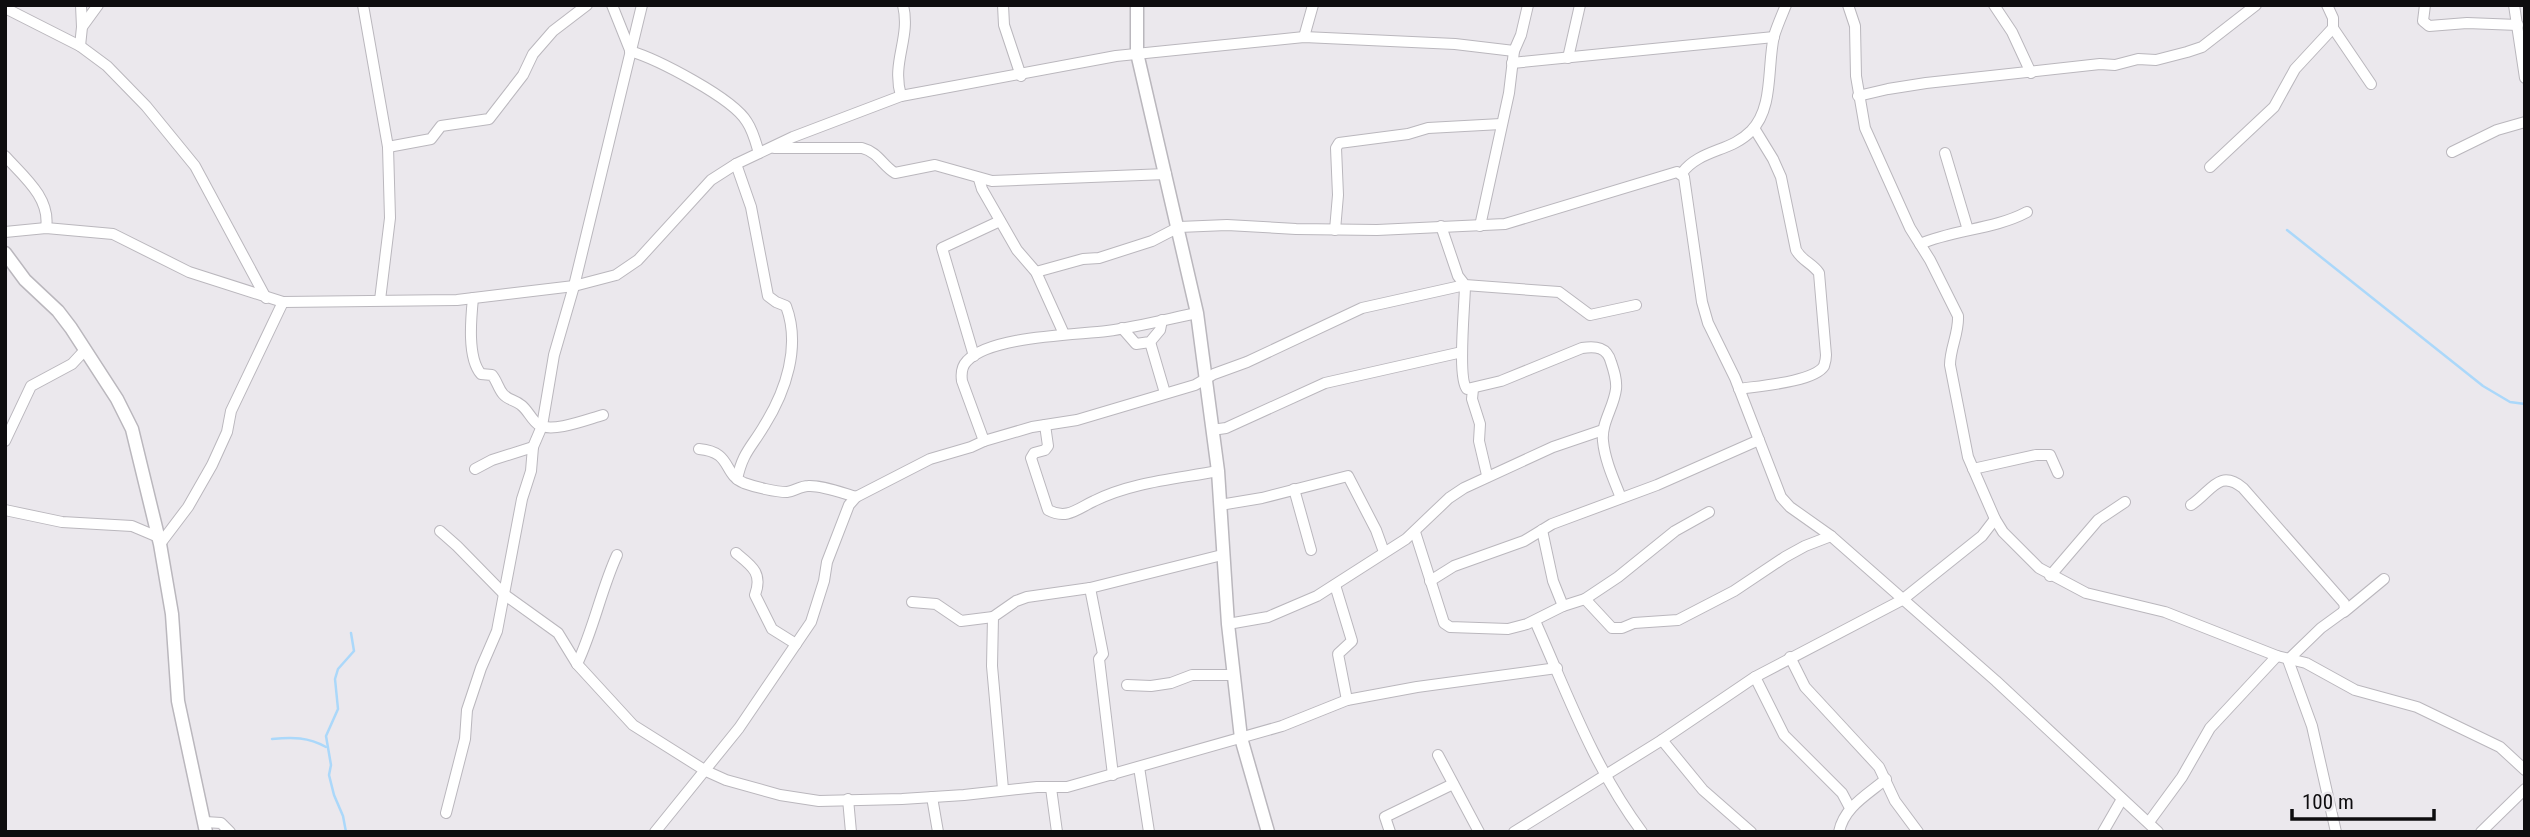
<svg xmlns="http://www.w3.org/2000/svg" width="2530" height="837" font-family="'Roboto Condensed',sans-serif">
	<rect width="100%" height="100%" fill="#ebe8ed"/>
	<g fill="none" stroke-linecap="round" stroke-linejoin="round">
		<g stroke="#abd8fa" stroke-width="2.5">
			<polyline points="2287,230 2483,386 2510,402 2525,404"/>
			<path d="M272,739C293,737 308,737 326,747"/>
			<polyline points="346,832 343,816 334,795 329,775 331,765 326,736 338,709 335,679 338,669 354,651 351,633"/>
		</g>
		<defs>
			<g id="minor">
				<polyline points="81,5 82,27"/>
				<polyline points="363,5 388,147 390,218 380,300"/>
				<polyline points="612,5 630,50"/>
				<polyline points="1003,5 1004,25 1021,76"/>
				<path d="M1848,5L1855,26L1856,76L1865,128L1910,228L1930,260L1958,316C1959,333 1950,348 1950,365L1968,457L1995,519L2003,532L2039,568L2086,593L2165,612L2277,656L2306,663L2355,690L2417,707L2500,747L2525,770"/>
				<polyline points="1994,5 2012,32 2031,73"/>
				<polyline points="2425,5 2423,21 2429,26 2467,23 2518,25"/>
				<polyline points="2514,5 2525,78"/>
				<polyline points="5,8 80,46 107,66 146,106 195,166 266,298"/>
				<polyline points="2333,28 2371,84"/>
				<polyline points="1304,37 1313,5"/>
				<polyline points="80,46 82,27 98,5"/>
				<path d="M630,51C657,59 733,98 747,122C753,131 756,143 759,153"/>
				<polyline points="1568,58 1580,5"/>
				<polyline points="1512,63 1774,37"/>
				<path d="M901,96C891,61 911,39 903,5"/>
				<polyline points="1858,96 1888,89 1926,83 2100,64 2115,65 2138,59 2156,60 2187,52 2202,47 2256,5"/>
				<polyline points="388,147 431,139 441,126 489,119 523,75 533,54 553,31 587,5"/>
				<path d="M774,148H862C878,152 883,166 895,173L935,165L992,181L1166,174"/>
				<polyline points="2452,152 2497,130 2525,122"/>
				<polyline points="1945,153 1968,230"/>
				<path d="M5,156C23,176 51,198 46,228"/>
				<path d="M736,164L751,207L768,296L776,302L786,306C801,346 786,391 764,426C751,448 743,452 737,479"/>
				<polyline points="2210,167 2274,107 2295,69 2333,28 2333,18 2327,5"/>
				<path d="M1682,173C1700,149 1731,152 1751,131C1774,108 1767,66 1774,36C1777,26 1782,15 1786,5"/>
				<polyline points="979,179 982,189 1017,250 1036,272 1064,334"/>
				<polyline points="1441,226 1458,276 1465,285 1559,292 1590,315 1636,305"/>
				<polyline points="1480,226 1509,93 1514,51 1521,35 1528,5"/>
				<polyline points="1335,230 1338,195 1336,148 1339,143 1408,134 1428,128 1501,124"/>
				<polyline points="5,232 46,228 113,234 189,272 283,302 457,300 574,286 616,275 638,260 711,180 736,164 793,137 901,96 1116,56 1304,37 1455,44 1514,51"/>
				<path d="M1920,244C1954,229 1993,230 2027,212"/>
				<polyline points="1036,272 1083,259 1099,258 1152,241 1179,227 1227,225 1296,229 1377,230 1505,224 1677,172 1684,177 1702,302 1708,323 1735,378 1781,497 1790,507 1831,536 1996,681 2158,832"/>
				<path d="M473,298C471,318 467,358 481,374L492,375C497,381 498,388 503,394C508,400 515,400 521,405C528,410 532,421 539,425C553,433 588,419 603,415"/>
				<polyline points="1122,328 1136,344 1150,342 1160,330 1162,320"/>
				<polyline points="1150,342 1165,393"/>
				<polyline points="974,356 942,248 1000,221"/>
				<polyline points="1473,389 1472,399 1480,424 1479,441 1487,475"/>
				<path d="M1739,389C1758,386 1814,382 1824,366C1825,363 1826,358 1826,355L1819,273C1812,263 1802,261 1796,250L1781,177L1773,159L1754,128"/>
				<path d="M1045,425L1048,446L1045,450L1034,453L1031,458L1048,510C1067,520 1077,509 1094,501C1132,482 1176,479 1218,471"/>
				<polyline points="1212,430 1226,428 1325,383 1462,352"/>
				<polyline points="5,441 31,386 72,364 85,350"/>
				<path d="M984,441L962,381C961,374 962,366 967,361C990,336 1074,335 1107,331C1137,327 1168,319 1197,313"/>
				<path d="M699,449C733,452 722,474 744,483C755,487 775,492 787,492C794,491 801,486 808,486C822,485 842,493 856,497"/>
				<polyline points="475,469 492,460 533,447"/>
				<polyline points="1973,469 2036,455 2050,455 2058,473"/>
				<polyline points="1294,489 1311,550"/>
				<polyline points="1220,505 1262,498 1348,476 1376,530 1384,552"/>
				<path d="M2191,505C2211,492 2219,468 2243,488L2344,603L2345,608L2343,612L2321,628L2288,660L2312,726L2336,832"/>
				<polyline points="5,510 62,522 132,526 158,537"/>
				<polyline points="1542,530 1553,581 1563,606"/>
				<polyline points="440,531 457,546 505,595 558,633 577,664 633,725 706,771 726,780 780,795 819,801 902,799 964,795 1037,787 1067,787 1282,726 1347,700 1417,687 1557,668"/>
				<polyline points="1415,532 1444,623 1450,627 1508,629 1527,624 1563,606 1585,599 1618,577 1675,531 1709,512"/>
				<polyline points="160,544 188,507 212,465 227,432 231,411 283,302"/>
				<path d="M736,553C752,566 763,573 755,595L772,629L796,644"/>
				<polyline points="2050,576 2098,520 2125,502"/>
				<polyline points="1430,581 1454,566 1524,541 1552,524 1657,485 1759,440"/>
				<polyline points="1335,585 1352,641 1338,654 1347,700"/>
				<polyline points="1090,588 1103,654 1099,659 1113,775"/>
				<polyline points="1585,599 1612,628 1622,628 1634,623 1678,620 1734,591 1785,557 1805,546 1831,536"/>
				<polyline points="912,602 936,604 961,621 993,617"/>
				<polyline points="2344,612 2384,579"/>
				<path d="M1535,621C1568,695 1593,766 1642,832"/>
				<polyline points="1228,624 1268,617 1317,596 1406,539 1449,498 1464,488 1553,447 1603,430"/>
				<polyline points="1790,657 1805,687 1879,767 1895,801 1918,832"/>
				<path d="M577,664C594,628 601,590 617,555"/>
				<polyline points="1755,677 1784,735 1842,793 1850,808"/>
				<polyline points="1127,685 1151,686 1171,683 1192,675 1234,675"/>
				<polyline points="1662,740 1703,790 1751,832"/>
				<polyline points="1438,755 1479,832"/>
				<polyline points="1139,767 1149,832"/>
				<polyline points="1051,788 1057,832"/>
				<polyline points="1003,789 992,666 993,617 1016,601 1027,597 1090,588 1222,555"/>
				<polyline points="932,797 938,832"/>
				<polyline points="848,799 851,832"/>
				<polyline points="446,813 465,739 467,710 481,668 497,631 522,499 531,471 533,447 542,426 554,355 574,286 642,5"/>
				<polyline points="205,822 221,823 230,832"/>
				<polyline points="2149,822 2182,777 2210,728 2277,656"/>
				<path d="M655,832L739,728L811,622L824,581L827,562L849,505L856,497L930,459L971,447L984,441L1032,427L1077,420L1195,385L1214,374L1247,362L1362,308L1465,285C1465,304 1457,379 1467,389L1501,381L1582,348C1596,346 1607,347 1611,362C1614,371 1617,380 1616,389C1614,407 1601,423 1603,441C1605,461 1614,480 1621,498"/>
				<polyline points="1390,832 1385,817 1453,784"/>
				<polyline points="1514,832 1662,740 1755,677 1902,600 1982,536 1995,519"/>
				<path d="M1839,832C1844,807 1867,795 1886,779"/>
				<polyline points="2103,832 2122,799"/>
				<polyline points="2481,832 2525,789"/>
			</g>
			<g id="tertiary">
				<polyline points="1137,5 1137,53 1197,313 1218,471 1228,624 1241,738 1268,832"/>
				<polyline points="5,253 25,280 58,311 71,328 117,399 132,429 160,544 172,614 178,701 206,832"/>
			</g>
		</defs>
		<use href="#minor" stroke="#bab7bd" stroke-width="12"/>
		<use href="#tertiary" stroke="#bab7bd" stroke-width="15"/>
		<use href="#minor" stroke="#fff" stroke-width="10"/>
		<use href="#tertiary" stroke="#fff" stroke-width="12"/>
	</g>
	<rect width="2530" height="837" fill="none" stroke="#0e0d0f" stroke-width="14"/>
	<path d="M2292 809v10h142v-10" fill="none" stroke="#0e0d0f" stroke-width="3.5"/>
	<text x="2302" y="809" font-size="21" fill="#0e0d0f" stroke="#ebe8ed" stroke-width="5" paint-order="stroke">100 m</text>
</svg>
